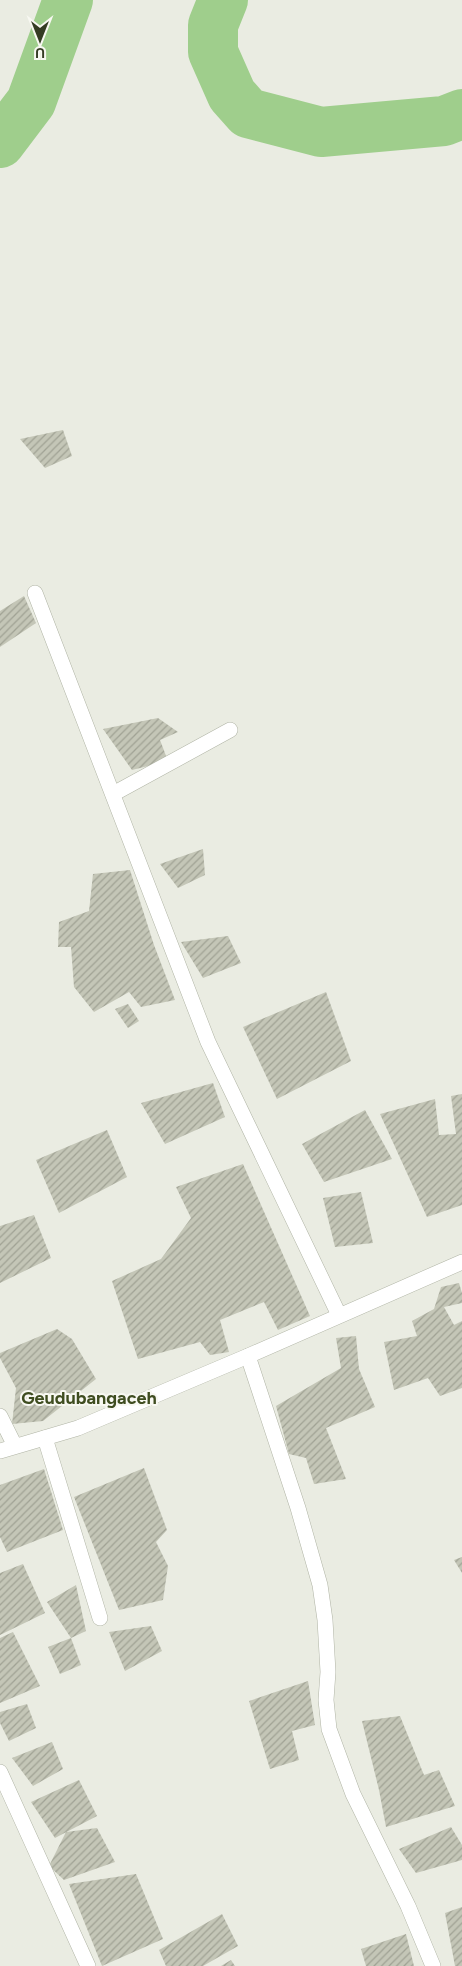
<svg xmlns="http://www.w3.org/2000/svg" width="462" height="1966" font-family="Figtree,sans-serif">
	<defs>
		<pattern id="building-hatch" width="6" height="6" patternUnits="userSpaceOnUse" patternTransform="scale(1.25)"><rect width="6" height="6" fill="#c4c6b7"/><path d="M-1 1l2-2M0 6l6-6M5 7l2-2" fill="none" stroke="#a0a294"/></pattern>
	</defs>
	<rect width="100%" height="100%" fill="#eaece2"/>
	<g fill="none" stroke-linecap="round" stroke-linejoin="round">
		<g stroke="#9fce8c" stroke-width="50">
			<polyline points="223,0 213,25 213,52 232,95 248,113 321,132 444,121 462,114"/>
			<polyline points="0,143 31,102 68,0"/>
		</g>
	</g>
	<g fill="url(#building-hatch)">
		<polygon points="63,430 72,456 45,468 20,439"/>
		<polygon points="24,596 36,623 0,647 0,611"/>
		<polygon points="158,718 178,732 160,740 168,761 132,770 103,729"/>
		<polygon points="203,849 205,875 178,888 160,864"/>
		<polygon points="130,870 154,945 175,1000 141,1007 129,992 94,1012 74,987 71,947 58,947 59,922 89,911 93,874"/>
		<polygon points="228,936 241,963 203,978 181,942"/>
		<polygon points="326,992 351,1061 277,1099 243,1027"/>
		<polygon points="128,1004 139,1021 128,1028 115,1009"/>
		<polygon points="213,1083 225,1117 165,1144 141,1103"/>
		<polygon points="462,1094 462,1205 427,1217 380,1114 435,1099 439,1135 456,1134 451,1096"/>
		<polygon points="365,1110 392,1159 324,1182 302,1144"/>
		<polygon points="107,1130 127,1177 59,1213 36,1160"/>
		<polygon points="243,1164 310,1316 278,1330 264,1302 220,1320 229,1352 210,1355 200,1342 138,1359 112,1281 161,1259 191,1218 176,1187"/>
		<polygon points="361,1192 373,1243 335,1247 323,1198"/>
		<polygon points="34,1215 51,1258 0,1283 0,1226"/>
		<polygon points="459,1283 462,1293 462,1303 444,1307 454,1325 462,1321 462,1388 440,1396 428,1378 394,1390 384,1342 417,1336 412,1321 434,1309 441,1287"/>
		<polygon points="57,1329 72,1339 96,1379 43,1421 12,1424 16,1388 0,1358 0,1353"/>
		<polygon points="356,1336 359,1369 375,1407 326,1428 346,1479 314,1484 306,1458 289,1454 276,1406 341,1368 336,1338"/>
		<polygon points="144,1468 167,1530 156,1542 168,1566 163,1600 119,1610 74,1497"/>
		<polygon points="44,1469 63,1530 7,1552 0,1537 0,1485"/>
		<polygon points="462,1557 462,1573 454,1560"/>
		<polygon points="23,1564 45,1613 0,1635 0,1573"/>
		<polygon points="76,1585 86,1631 71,1638 81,1665 60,1674 48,1647 71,1638 47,1602"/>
		<polygon points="151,1626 162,1651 125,1671 109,1632"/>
		<polygon points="13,1632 40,1686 0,1703 0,1638"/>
		<polygon points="308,1681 315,1725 292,1731 299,1760 270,1769 249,1701"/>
		<polygon points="27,1704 36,1728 9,1741 0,1723 0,1712"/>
		<polygon points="400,1716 424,1775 439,1770 455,1806 386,1827 379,1790 362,1721"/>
		<polygon points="52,1742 63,1769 33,1786 12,1758"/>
		<polygon points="79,1780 97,1816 55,1838 31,1802"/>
		<polygon points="451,1827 462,1845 462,1860 416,1873 399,1849"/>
		<polygon points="97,1828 115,1862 64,1880 49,1866 66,1832"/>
		<polygon points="136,1874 163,1939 102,1966 69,1884"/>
		<polygon points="462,1907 462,1966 455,1966 445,1913"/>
		<polygon points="222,1914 238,1946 203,1966 166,1966 159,1950"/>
		<polygon points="406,1934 414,1966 366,1966 361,1949"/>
		<polygon points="231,1960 235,1966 221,1966"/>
	</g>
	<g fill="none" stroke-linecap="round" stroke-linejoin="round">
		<defs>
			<g id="minor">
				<polyline points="35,593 208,1042 339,1315"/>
				<polyline points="113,794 230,730"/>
				<polyline points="248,1356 298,1508 320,1585 325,1620 328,1672 326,1700 329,1729 353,1794 408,1906 433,1966"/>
				<polyline points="0,1416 15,1446"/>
				<polyline points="45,1438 100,1618"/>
				<polyline points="0,1451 78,1428 248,1356 462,1262"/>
				<polyline points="0,1772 88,1966"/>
			</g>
		</defs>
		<use href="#minor" stroke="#b0b4a5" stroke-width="16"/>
		<use href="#minor" stroke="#fff" stroke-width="15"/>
	</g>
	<g text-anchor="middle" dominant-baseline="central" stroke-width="4" stroke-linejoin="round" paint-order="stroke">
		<g font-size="18" font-weight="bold" fill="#3f4d20" stroke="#f8f8f2">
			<text x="89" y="1398">Geudubangaceh</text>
		</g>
	</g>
	<g transform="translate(40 40) rotate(180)" stroke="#f8f8f2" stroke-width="4" paint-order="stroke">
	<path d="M0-4L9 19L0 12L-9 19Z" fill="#343c23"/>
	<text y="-8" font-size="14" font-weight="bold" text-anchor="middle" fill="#343c23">U</text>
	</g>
</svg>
